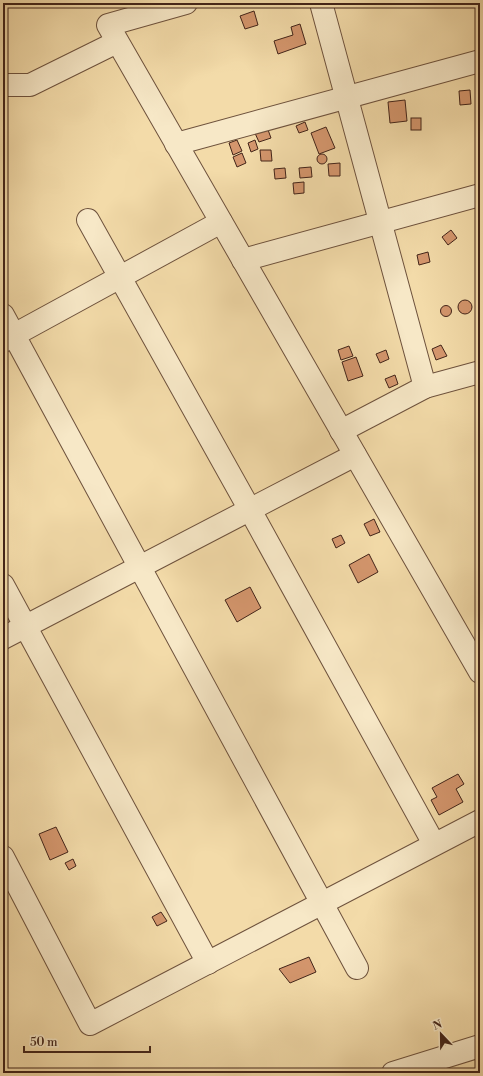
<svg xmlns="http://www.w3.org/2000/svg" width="483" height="1076" font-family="'Libre Bodoni',serif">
	<rect width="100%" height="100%" fill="#f3dba9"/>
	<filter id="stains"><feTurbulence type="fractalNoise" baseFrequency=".005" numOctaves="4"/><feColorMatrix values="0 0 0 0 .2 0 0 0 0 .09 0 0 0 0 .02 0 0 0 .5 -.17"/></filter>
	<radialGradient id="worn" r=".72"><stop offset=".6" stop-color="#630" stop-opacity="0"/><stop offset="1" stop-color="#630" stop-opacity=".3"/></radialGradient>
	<g fill="#d4966d" stroke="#422419">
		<polygon points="409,3 421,3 421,4 410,7"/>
		<polygon points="254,11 258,25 245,29 240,16"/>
		<polygon points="300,24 306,44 278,54 274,41 293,35 291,27"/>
		<polygon points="470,90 471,104 460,105 459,91"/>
		<polygon points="405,100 407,121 390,123 388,102"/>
		<rect x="411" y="118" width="10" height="12"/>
		<polygon points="305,122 308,130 299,133 296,126"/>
		<polygon points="267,127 271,138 259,142 254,131"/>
		<polygon points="326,127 335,148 319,154 311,133"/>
		<polygon points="237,140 242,151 233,155 229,143"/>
		<polygon points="255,140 258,149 251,152 248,143"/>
		<polygon points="260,150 271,150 272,161 261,161"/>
		<polygon points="242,153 246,163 237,167 233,157"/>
		<circle cx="322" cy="159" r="5"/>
		<polygon points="340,163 340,176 329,176 328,164"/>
		<polygon points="311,167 312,177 300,178 299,168"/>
		<polygon points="285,168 286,178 275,179 274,169"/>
		<polygon points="304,182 304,193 294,194 293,183"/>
		<polygon points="451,230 457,238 448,245 442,237"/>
		<polygon points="428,252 430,262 419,265 417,255"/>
		<circle cx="465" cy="307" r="7"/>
		<circle cx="446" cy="311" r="5.5"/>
		<polygon points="441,345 447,356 436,360 432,349"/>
		<polygon points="349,346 353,356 341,360 338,350"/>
		<polygon points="386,350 389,359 380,363 376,354"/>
		<polygon points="356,357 363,376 348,381 342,362"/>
		<polygon points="395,375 398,384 389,388 385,379"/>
		<polygon points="374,519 380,532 370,536 364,524"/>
		<polygon points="341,535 345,543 336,548 332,539"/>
		<polygon points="369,554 378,572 358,583 349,565"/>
		<polygon points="250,587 261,608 237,622 225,600"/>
		<polygon points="458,774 464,784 456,789 463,802 439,815 431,800 437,797 432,788"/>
		<polygon points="56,827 68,852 50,860 39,834"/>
		<polygon points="73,859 76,866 69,870 65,863"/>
		<polygon points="161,912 167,921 157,926 152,917"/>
		<polygon points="309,957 316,972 290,983 279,969"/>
	</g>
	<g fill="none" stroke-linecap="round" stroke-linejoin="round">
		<defs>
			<g id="minor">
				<polyline points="186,3 108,25 480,672"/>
				<polyline points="321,3 425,387"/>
				<polyline points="3,85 30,85 117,42"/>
				<polyline points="176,144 480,61"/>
				<polyline points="88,220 250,510 434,844"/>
				<polyline points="243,260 480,195"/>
				<polyline points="3,315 357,968"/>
				<polyline points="3,341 221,222"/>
				<polyline points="341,431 425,387 480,372"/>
				<polyline points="3,585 208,963"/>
				<polyline points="3,638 355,455"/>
				<polyline points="3,857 90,1024 480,821"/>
				<polyline points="393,1073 480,1046"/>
			</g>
		</defs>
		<use href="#minor" stroke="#6e523d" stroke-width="24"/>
		<use href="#minor" stroke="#f7e8c7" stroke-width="22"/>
	</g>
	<rect width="483" height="1076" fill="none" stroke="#f3dba9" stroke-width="16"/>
	<rect x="4" y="4" width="475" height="1068" fill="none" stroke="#422419" stroke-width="2"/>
	<rect x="8" y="8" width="467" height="1060" fill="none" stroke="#422419"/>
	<g transform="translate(441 1034) rotate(338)" stroke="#f7e8c7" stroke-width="3" paint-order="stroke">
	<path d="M0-3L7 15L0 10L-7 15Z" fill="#422419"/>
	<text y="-6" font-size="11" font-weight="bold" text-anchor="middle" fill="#422419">N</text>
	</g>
	<path d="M24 1046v6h126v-6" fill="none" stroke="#422419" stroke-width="2"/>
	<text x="30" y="1046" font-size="12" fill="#422419" stroke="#f7e8c7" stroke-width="3" paint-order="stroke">50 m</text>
	<rect width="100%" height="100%" filter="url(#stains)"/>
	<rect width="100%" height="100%" fill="url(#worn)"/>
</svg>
